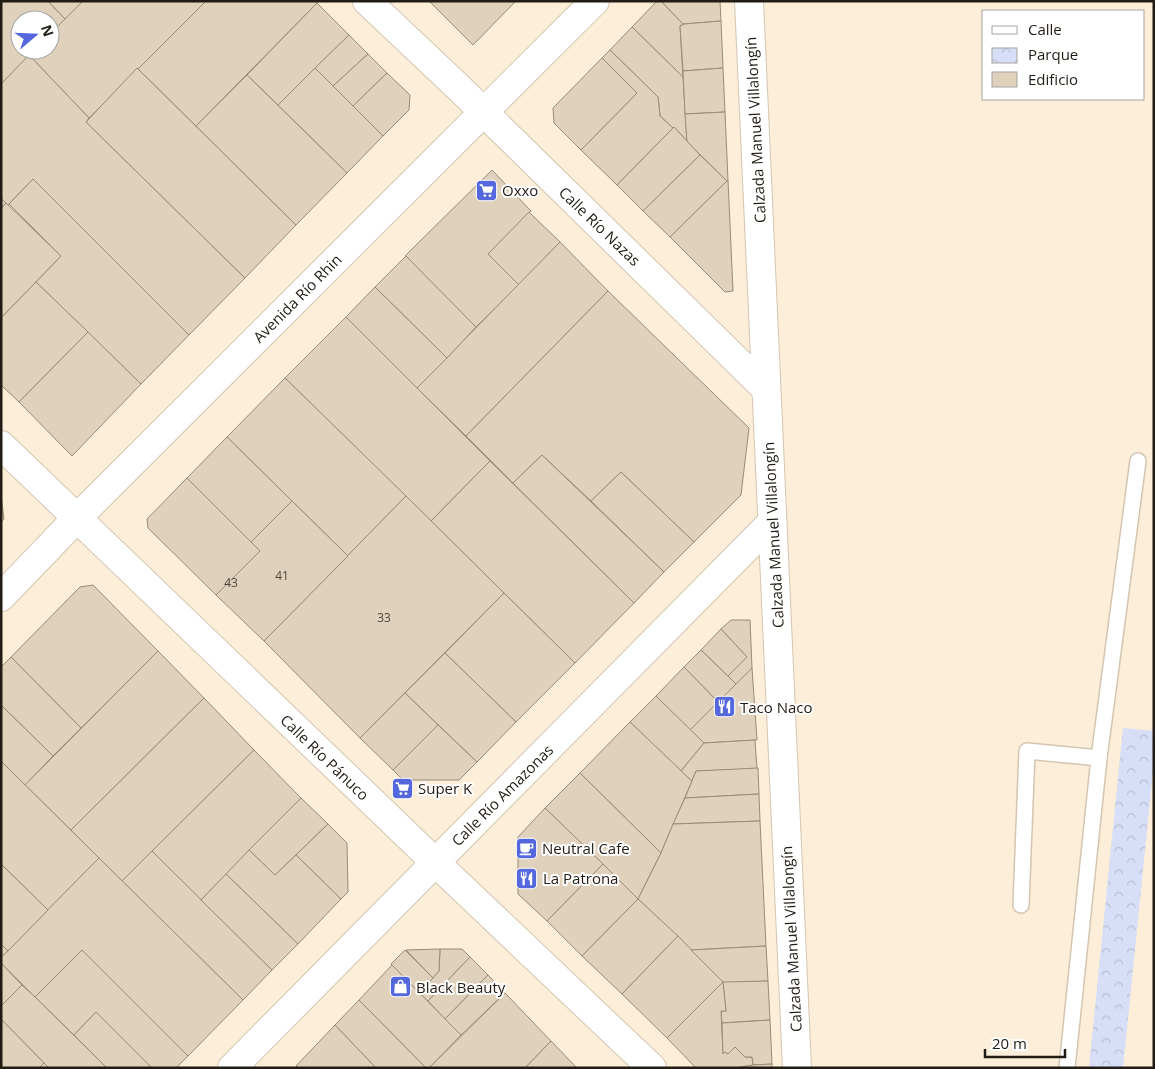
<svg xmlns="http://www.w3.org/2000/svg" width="1155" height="1069" font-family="'Open Sans',sans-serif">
	<defs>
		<pattern id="park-crowns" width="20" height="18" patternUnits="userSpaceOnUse" patternTransform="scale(1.25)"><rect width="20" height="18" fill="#d7def7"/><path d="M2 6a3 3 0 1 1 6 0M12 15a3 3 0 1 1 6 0" fill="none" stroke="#b8bed3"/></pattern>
	</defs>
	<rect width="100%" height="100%" fill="#fceed8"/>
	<polygon fill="url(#park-crowns)" points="1123,728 1154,731 1154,762 1123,1068 1089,1068"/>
	<g fill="#dfd1bc" stroke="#988b77">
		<polygon points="1,1 48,1 65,19 50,34 50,20 20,20 20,50 35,50 1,84"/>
		<polygon points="48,1 83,1 65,19"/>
		<polygon points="83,1 206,1 89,118 29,55 35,50 50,50 50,34"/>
		<polygon points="206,1 315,1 317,3 196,126 138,69"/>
		<polygon points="429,1 516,1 473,45"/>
		<polygon points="657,1 661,1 683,24 680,26 683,77 632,27"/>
		<polygon points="661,1 720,1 721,21 683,24"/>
		<polygon points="317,3 349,35 278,105 247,75"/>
		<polygon points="721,21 723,68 683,71 680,26 684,24"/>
		<polygon points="632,27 683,77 687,141 674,127 673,128 660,116 658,97 610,50"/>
		<polygon points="349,35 368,54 333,86 315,68"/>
		<polygon points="610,50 658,97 660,116 673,128 617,185 581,150 637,93 602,58"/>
		<polygon points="368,54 387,73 353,106 333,86"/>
		<polygon points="29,55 89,118 86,122 245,278 189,335 33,179 8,205 1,198 1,84"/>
		<polygon points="602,58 637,93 581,150 554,123 553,108"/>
		<polygon points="137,68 296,225 245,278 86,122"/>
		<polygon points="315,68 383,136 347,173 278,105"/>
		<polygon points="723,68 725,112 685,114 683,71"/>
		<polygon points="387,73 410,95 409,110 383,136 353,106"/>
		<polygon points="247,75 347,173 296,225 196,126"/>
		<polygon points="725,112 728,180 727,181 687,142 685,114"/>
		<polygon points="674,127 700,155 643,211 617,185"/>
		<polygon points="700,155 727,181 670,237 643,211"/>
		<polygon points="492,170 531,211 488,254 519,285 476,327 405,256"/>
		<polygon points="33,179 189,335 141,384 36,282 61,256 9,204"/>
		<polygon points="728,180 733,291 725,292 670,237"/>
		<polygon points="1,198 6,203 1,209"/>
		<polygon points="6,203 61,256 1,318 1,209"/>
		<polygon points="529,212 560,242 519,285 488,254"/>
		<polygon points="560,242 608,291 466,436 417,388"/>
		<polygon points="406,256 476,327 447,358 375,287"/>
		<polygon points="36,282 88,332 19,402 1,385 1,318"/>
		<polygon points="375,287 447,358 417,388 346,317"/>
		<polygon points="608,291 749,428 741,495 694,542 621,472 591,501 542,455 513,483 466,436"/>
		<polygon points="346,317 490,461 431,521 285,378"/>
		<polygon points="88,332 141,384 72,456 19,402"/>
		<polygon points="285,378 406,496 348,556 227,437"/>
		<polygon points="227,437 292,501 251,542 187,478"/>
		<polygon points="542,455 664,572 634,603 513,483"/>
		<polygon points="490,461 634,603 575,663 431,521"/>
		<polygon points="621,472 694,542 664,572 591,501"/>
		<polygon points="187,478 260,551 216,595 148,528 147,519"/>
		<polygon points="1,496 4,519 1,522"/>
		<polygon points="406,496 504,593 360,738 264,641"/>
		<polygon points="292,501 348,556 264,641 216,595 260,551 251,542"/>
		<polygon points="93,585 158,651 81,728 11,657 80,587"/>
		<polygon points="504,593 575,663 516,722 445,653"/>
		<polygon points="731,620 750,620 752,668 736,684 728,676 747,657 721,629"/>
		<polygon points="721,629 747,657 728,676 701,650"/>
		<polygon points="701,650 736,684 718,702 684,667"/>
		<polygon points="158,651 204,698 71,830 25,785"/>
		<polygon points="445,653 516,722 477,762 405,693"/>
		<polygon points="11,657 81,728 53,756 1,705 1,667"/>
		<polygon points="684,667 718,702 690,730 656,696"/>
		<polygon points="752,668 757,740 704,743 690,730"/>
		<polygon points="405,693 438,725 393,770 360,738"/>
		<polygon points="656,696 704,743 681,771 630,722"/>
		<polygon points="204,698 254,750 122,881 71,830"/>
		<polygon points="1,705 53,756 25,785 1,761"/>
		<polygon points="630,722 692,781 661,853 580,773"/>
		<polygon points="438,725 477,762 459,780 403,780 393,770"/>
		<polygon points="755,740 757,769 696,771 692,781 681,771 704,743"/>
		<polygon points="254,750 301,798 201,900 152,851"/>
		<polygon points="1,761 99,858 48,910 1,864"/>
		<polygon points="758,768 759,794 685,798 696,771"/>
		<polygon points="580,773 661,853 638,899 545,808"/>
		<polygon points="759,794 760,821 673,824 685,798"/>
		<polygon points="301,798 328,824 275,875 249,850"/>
		<polygon points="545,808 603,864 547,921 518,894 518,837"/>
		<polygon points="760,821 766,946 691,950 638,899 661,853 673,824"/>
		<polygon points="328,824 347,843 348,892 341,899 296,855"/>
		<polygon points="249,850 275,875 296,855 341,899 298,944 226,874"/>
		<polygon points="152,851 272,970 243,1000 122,881"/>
		<polygon points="99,858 243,1000 188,1056 82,950 35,997 1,963 1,957"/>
		<polygon points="1,864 48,910 8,951 1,944"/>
		<polygon points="603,864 638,899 582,956 547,921"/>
		<polygon points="226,874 298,944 272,970 201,900"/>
		<polygon points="638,899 678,936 622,994 582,956"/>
		<polygon points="678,936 723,982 667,1038 622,994"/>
		<polygon points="1,944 8,951 1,957"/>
		<polygon points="766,946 768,981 724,983 691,950"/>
		<polygon points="440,949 462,949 470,957 428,1001 419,993 439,971"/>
		<polygon points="440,949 439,971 433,978 406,950"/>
		<polygon points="82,950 188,1056 176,1068 152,1068 96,1012 74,1035 35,997"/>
		<polygon points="405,950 433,978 419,993 391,964"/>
		<polygon points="470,957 488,975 445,1019 428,1001"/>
		<polygon points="1,963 22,985 1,1006"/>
		<polygon points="392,965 461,1035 429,1068 426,1068 359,1000"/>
		<polygon points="488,975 505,993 461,1035 445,1019"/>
		<polygon points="768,981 770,1020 722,1023 721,1011 726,1011 723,982"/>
		<polygon points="723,982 726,1011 721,1011 723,1054 725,1052 728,1054 735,1047 745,1057 752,1057 753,1065 736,1068 696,1068 667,1038"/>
		<polygon points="22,985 35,997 107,1068 49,1068 44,1063 1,1019 1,1006"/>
		<polygon points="505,993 551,1041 525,1068 429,1068"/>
		<polygon points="359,1000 426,1068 376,1068 335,1025"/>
		<polygon points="96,1012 152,1068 107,1068 74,1035"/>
		<polygon points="1,1019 44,1063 39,1068 1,1068"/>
		<polygon points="770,1020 772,1064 753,1065 752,1057 745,1057 735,1047 728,1054 725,1052 723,1054 722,1023"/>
		<polygon points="335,1025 376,1068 298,1068 296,1066"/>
		<polygon points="551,1041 577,1068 525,1068"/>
		<polygon points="44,1063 49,1068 39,1068"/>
		<polygon points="772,1064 772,1068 736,1068 753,1065"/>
	</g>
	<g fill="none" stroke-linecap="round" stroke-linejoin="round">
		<defs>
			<g id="service">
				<polyline points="1099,758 1138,461"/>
				<polyline points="1021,905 1027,751 1099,758 1067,1068"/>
			</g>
			<g id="minor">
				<polyline points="367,1 457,86 766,389"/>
				<polyline points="1,445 436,863 652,1068"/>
				<polyline points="232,1068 772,522"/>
			</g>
			<g id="tertiary">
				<polyline points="749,1 797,1068"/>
				<polyline points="1,597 76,519 595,1"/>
			</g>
		</defs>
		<use href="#service" stroke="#d3c6b1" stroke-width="18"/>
		<use href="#minor" stroke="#d3c6b1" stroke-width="30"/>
		<use href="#tertiary" stroke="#d3c6b1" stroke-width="30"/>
		<use href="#service" stroke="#fff" stroke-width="15"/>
		<use href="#minor" stroke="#fff" stroke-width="28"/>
		<use href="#tertiary" stroke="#fff" stroke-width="28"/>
	</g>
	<defs>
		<symbol id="supermarket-square" viewBox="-11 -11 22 22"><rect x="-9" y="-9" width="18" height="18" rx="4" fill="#5467dd" stroke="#fff"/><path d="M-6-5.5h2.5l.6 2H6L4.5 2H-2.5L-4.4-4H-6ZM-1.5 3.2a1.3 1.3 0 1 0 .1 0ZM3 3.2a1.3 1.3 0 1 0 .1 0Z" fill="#fff"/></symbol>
		<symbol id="restaurant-square" viewBox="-11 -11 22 22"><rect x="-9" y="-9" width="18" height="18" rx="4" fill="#5467dd" stroke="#fff"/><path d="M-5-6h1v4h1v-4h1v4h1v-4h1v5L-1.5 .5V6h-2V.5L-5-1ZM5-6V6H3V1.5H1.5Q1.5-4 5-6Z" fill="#fff"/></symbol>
		<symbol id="cafe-square" viewBox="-11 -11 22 22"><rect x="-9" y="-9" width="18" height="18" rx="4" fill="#5467dd" stroke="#fff"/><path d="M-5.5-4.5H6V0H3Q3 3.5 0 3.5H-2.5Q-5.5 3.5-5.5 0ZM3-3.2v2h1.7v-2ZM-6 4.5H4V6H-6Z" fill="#fff"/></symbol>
		<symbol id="shop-square" viewBox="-11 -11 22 22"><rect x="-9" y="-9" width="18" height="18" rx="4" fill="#5467dd" stroke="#fff"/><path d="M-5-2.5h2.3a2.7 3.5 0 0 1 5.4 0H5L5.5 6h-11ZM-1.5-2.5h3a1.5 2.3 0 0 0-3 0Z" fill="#fff"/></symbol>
	</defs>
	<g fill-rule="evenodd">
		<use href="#supermarket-square" x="474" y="178" width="25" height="25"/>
		<use href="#restaurant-square" x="712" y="694" width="25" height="25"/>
		<use href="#supermarket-square" x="390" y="776" width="25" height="25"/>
		<use href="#cafe-square" x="514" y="836" width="25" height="25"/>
		<use href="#restaurant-square" x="514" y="866" width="25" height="25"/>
		<use href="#shop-square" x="388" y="974" width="25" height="25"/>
	</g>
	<g text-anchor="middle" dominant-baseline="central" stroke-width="4" stroke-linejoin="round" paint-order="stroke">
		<g font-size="12" fill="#50493e">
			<text x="282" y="575">41</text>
			<text x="231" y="582">43</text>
			<text x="384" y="617">33</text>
		</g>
		<g font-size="15" fill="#211c14" stroke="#fff">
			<text transform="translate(755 130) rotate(-93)">Calzada Manuel Villalongín</text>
			<text transform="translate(600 226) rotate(44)">Calle Río Nazas</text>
			<text transform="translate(297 298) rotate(-45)">Avenida Río Rhin</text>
			<text transform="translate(773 535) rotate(-93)">Calzada Manuel Villalongín</text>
			<text transform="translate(325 757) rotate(44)">Calle Río Pánuco</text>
			<text transform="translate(502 795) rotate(-45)">Calle Río Amazonas</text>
			<text transform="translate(791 939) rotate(-93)">Calzada Manuel Villalongín</text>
		</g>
		<g font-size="15" fill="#211c14" stroke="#fff" text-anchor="start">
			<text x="502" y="190">Oxxo</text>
			<text x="740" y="707">Taco Naco</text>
			<text x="418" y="788">Super K</text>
			<text x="542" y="848">Neutral Cafe</text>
			<text x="543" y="878">La Patrona</text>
			<text x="416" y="987">Black Beauty</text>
		</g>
	</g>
	<rect width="1155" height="1069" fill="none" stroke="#211c14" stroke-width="5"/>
	<rect x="982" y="10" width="162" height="90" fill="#ffffff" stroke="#a6a4a1"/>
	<rect x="992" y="26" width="25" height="8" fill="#ffffff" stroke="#a6a4a1"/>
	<text x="1028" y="35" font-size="15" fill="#211c14">Calle</text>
	<rect x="992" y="48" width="25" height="15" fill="url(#park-crowns)" stroke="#a6a4a1"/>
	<text x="1028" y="60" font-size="15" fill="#211c14">Parque</text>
	<rect x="992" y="72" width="25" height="15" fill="#dfd1bc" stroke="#a6a4a1"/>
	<text x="1028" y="85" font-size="15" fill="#211c14">Edificio</text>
	<g transform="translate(35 35) rotate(71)"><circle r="24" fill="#ffffff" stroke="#a6a4a1"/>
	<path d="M0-4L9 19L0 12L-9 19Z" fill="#5467dd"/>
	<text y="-8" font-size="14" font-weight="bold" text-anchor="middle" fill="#211c14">N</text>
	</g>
	<path d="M985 1049v8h80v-8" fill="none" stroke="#211c14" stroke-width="2.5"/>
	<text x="992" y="1049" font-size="15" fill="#211c14" stroke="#ffffff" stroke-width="4" paint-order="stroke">20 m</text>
</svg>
